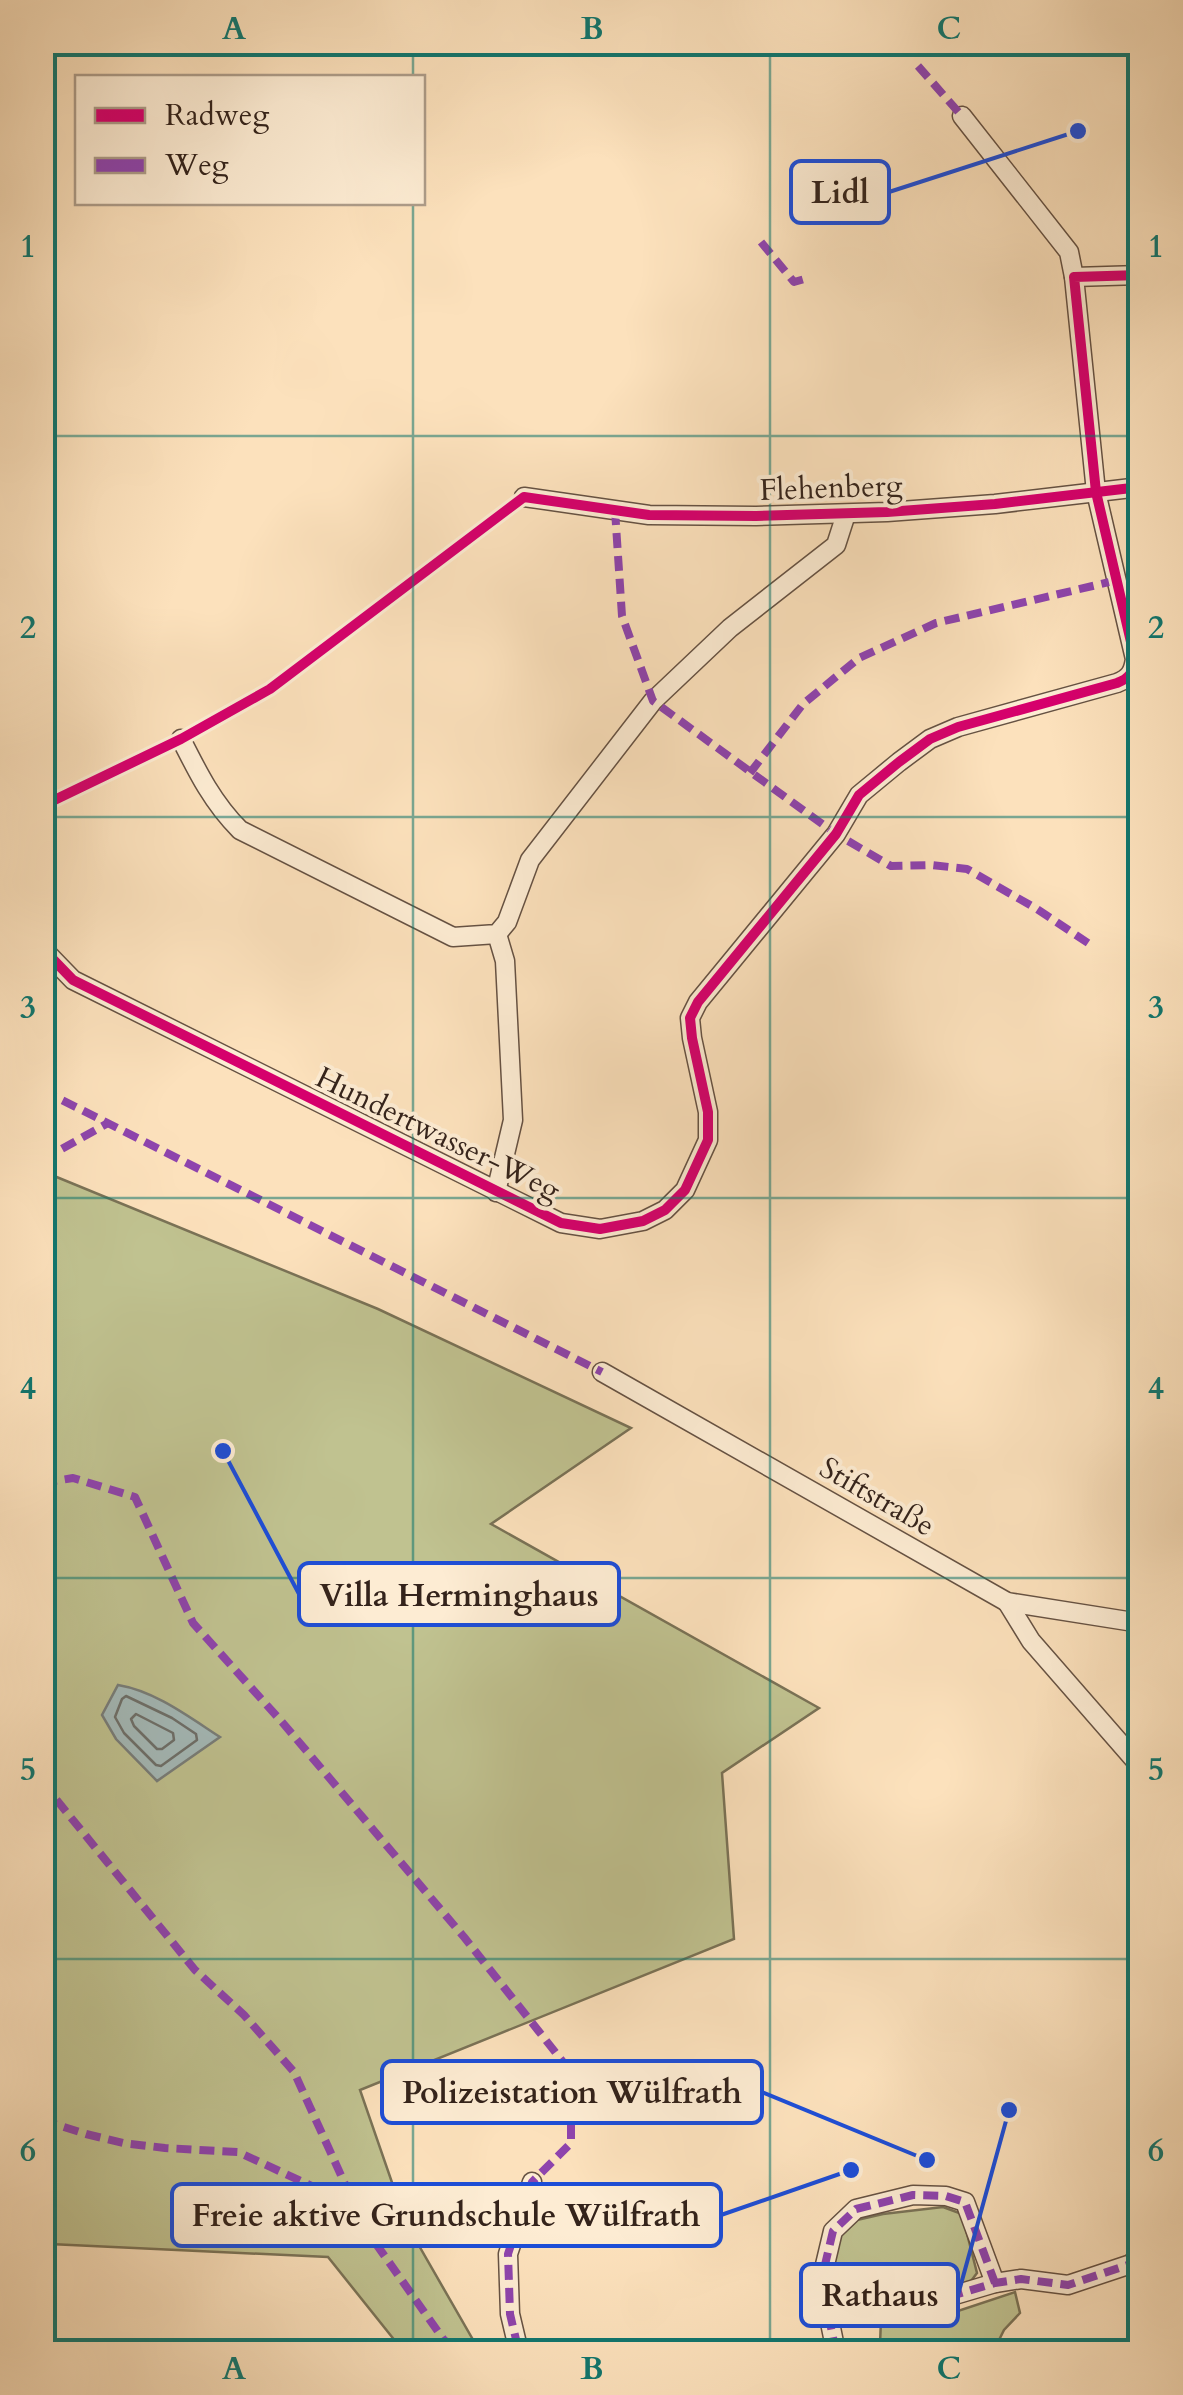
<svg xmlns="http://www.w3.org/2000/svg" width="1183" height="2395" font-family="Cardo,serif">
	<rect width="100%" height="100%" fill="#fce1bc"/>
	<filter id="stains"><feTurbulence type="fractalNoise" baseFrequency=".002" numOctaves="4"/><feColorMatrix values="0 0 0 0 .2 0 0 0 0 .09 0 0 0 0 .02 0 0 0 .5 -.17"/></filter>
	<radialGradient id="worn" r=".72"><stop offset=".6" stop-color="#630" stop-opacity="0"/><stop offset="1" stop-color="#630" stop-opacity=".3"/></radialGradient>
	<g fill="#c0c290" stroke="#7a7256" stroke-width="2.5">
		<polygon points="42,1171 378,1309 631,1428 491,1524 819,1708 722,1773 734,1939 360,2090 406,2223 480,2352 404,2352 328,2257 50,2244 43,2238"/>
		<polygon points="943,2207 962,2214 977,2273 968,2285 833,2296 830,2280 839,2237 857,2220 883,2214"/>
		<polygon points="1015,2292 1020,2313 1004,2330 993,2352 873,2352 873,2345 880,2345 881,2319 911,2312 955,2312"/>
	</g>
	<path fill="#a4bbbb" stroke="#777e7b" stroke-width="2.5" d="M118,1685C155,1691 189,1717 220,1737L157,1781L116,1739L102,1715Z"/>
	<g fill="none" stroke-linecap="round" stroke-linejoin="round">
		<g stroke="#6c6f6b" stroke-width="2.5">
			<polygon points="126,1696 172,1718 196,1734 197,1740 161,1766 156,1765 124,1733 115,1717 122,1699"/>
			<polygon points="136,1714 173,1733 174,1740 162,1749 157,1749 134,1726 131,1719"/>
		</g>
		<defs>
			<g id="street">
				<polyline points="962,116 1069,252 1074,277"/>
				<polyline points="524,497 649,515 756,516 887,512 995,504 1140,487"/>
				<path d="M181,739C198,773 213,803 240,830L453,937L497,934L507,922L530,860L653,701L730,628L836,545L846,514"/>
				<path d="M42,948L73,980L561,1223L600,1229L643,1221L665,1210L685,1190L708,1140V1112L692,1038L690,1018L698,1002L836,834L859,795L899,762L930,739L958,727L1117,683C1130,678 1133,672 1135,659L1096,492L1074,277L1140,275"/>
				<polyline points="496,1192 513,1120 505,961 497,934"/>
				<polyline points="602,1372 1007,1602 1140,1623"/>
				<polyline points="1007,1602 1031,1641 1140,1766"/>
				<polyline points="828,2313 824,2269 833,2231 856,2209 913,2195 946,2196 965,2202 995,2283"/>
				<polyline points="519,2352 510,2314 508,2254 532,2182"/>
				<polyline points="836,2352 828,2313 941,2299 995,2283 1021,2279 1068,2285 1131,2264 1140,2254"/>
			</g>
		</defs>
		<use href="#street" stroke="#665243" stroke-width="21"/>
		<use href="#street" stroke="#fdecd3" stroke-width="18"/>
		<g stroke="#8e44ad" stroke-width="8" stroke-dasharray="15 8" stroke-linecap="butt">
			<polyline points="1124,51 1134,42"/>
			<polyline points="918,66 962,116"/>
			<polyline points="761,242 794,282 808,278"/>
			<polyline points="615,510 622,616 653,701 836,834 891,866 932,865 967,869 1037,909 1088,943"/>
			<polyline points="750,773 803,704 859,658 936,623 1118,580"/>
			<polyline points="42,1090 602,1372"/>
			<polyline points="42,1160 108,1123"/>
			<polyline points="42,1483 73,1478 135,1497 193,1623 282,1722 464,1937 571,2072 571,2143 532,2182 508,2254 510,2314 519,2352"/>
			<polyline points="42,1782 195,1970 244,2015 294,2072 355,2206 374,2241 444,2340 462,2352"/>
			<polyline points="42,2120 86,2134 123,2143 165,2148 238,2152 355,2206"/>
			<polyline points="828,2313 824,2269 833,2231 856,2209 913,2195 946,2196 965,2202 995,2283"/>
			<polyline points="836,2352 828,2313 941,2299 995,2283 1021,2279 1068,2285 1131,2264 1140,2254"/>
		</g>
		<defs>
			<g id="cycleway">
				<polyline points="42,806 181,739 270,689 524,497 649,515 756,516 887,512 995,504 1140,487"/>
				<path d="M42,948L73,980L561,1223L600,1229L643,1221L665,1210L685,1190L708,1140V1112L692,1038L690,1018L698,1002L836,834L859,795L899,762L930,739L958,727L1117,683C1130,678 1133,672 1135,659L1096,492L1074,277L1140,275"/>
			</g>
		</defs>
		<use href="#cycleway" stroke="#fdecd3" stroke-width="16"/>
		<use href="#cycleway" stroke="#d6006c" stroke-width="10"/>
	</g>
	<path fill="none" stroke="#0f766e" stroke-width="2.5" stroke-opacity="0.55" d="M413,42V78M770,42V2352M413,202V2352M42,436H1140M42,817H1140M42,1198H1140M42,1578H1140M42,1959H1140"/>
	<g text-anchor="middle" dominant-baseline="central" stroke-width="8" stroke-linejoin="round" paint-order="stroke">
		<g font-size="30" fill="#34231b" stroke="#fdecd3">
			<text transform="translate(831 488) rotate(-2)">Flehenberg</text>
			<text transform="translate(438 1134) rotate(26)">Hundertwasser-Weg</text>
			<text transform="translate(877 1497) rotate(30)">Stiftstraße</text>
		</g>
	</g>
	<path fill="none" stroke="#1d4ed8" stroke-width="4" d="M1078 131L889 192M223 1451L299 1594M927 2160L762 2092M851 2170L721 2215M1009 2110L958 2295"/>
	<g fill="#1d4ed8" stroke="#fdecd3" stroke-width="4">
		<circle cx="1078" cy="131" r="10"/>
		<circle cx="223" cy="1451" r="10"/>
		<circle cx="927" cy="2160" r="10"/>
		<circle cx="851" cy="2170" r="10"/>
		<circle cx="1009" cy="2110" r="10"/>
	</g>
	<g fill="#fdecd3" stroke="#1d4ed8" stroke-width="4">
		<rect x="791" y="161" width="98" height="62" rx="10"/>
		<rect x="299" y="1563" width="320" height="62" rx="10"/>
		<rect x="382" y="2061" width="380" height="62" rx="10"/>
		<rect x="172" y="2184" width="549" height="62" rx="10"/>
		<rect x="801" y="2264" width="157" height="62" rx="10"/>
	</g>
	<g font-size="32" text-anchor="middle" font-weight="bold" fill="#34231b">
		<text x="840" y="203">Lidl</text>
		<text x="459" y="1606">Villa Herminghaus</text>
		<text x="572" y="2103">Polizeistation Wülfrath</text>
		<text x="446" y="2226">Freie aktive Grundschule Wülfrath</text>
		<text x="880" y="2306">Rathaus</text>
	</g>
	<rect width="1183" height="2395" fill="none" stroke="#fce1bc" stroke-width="110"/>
	<rect x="75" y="75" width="350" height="130" fill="#fdecd3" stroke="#ad9c89" stroke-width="2.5"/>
	<rect x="95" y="108" width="50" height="15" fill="#d6006c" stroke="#ad9c89" stroke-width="2.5"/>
	<text x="165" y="125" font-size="30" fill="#34231b">Radweg</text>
	<rect x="95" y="158" width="50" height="15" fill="#8e44ad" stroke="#ad9c89" stroke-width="2.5"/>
	<text x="165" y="175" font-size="30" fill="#34231b">Weg</text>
	<rect x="55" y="55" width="1073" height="2285" fill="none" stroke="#0f766e" stroke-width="4"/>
	<g font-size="32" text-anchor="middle" font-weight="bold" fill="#0f766e">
		<text x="234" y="39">A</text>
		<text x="592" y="39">B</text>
		<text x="949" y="39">C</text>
		<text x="28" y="257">1</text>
		<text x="1156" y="257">1</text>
		<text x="28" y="638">2</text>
		<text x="1156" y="638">2</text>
		<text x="28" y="1018">3</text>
		<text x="1156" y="1018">3</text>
		<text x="28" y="1399">4</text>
		<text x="1156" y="1399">4</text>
		<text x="28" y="1780">5</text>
		<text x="1156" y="1780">5</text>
		<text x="28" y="2161">6</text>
		<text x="1156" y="2161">6</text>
		<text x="234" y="2379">A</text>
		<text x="592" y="2379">B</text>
		<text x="949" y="2379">C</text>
	</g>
	<rect width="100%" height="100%" filter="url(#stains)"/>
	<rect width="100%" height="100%" fill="url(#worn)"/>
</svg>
